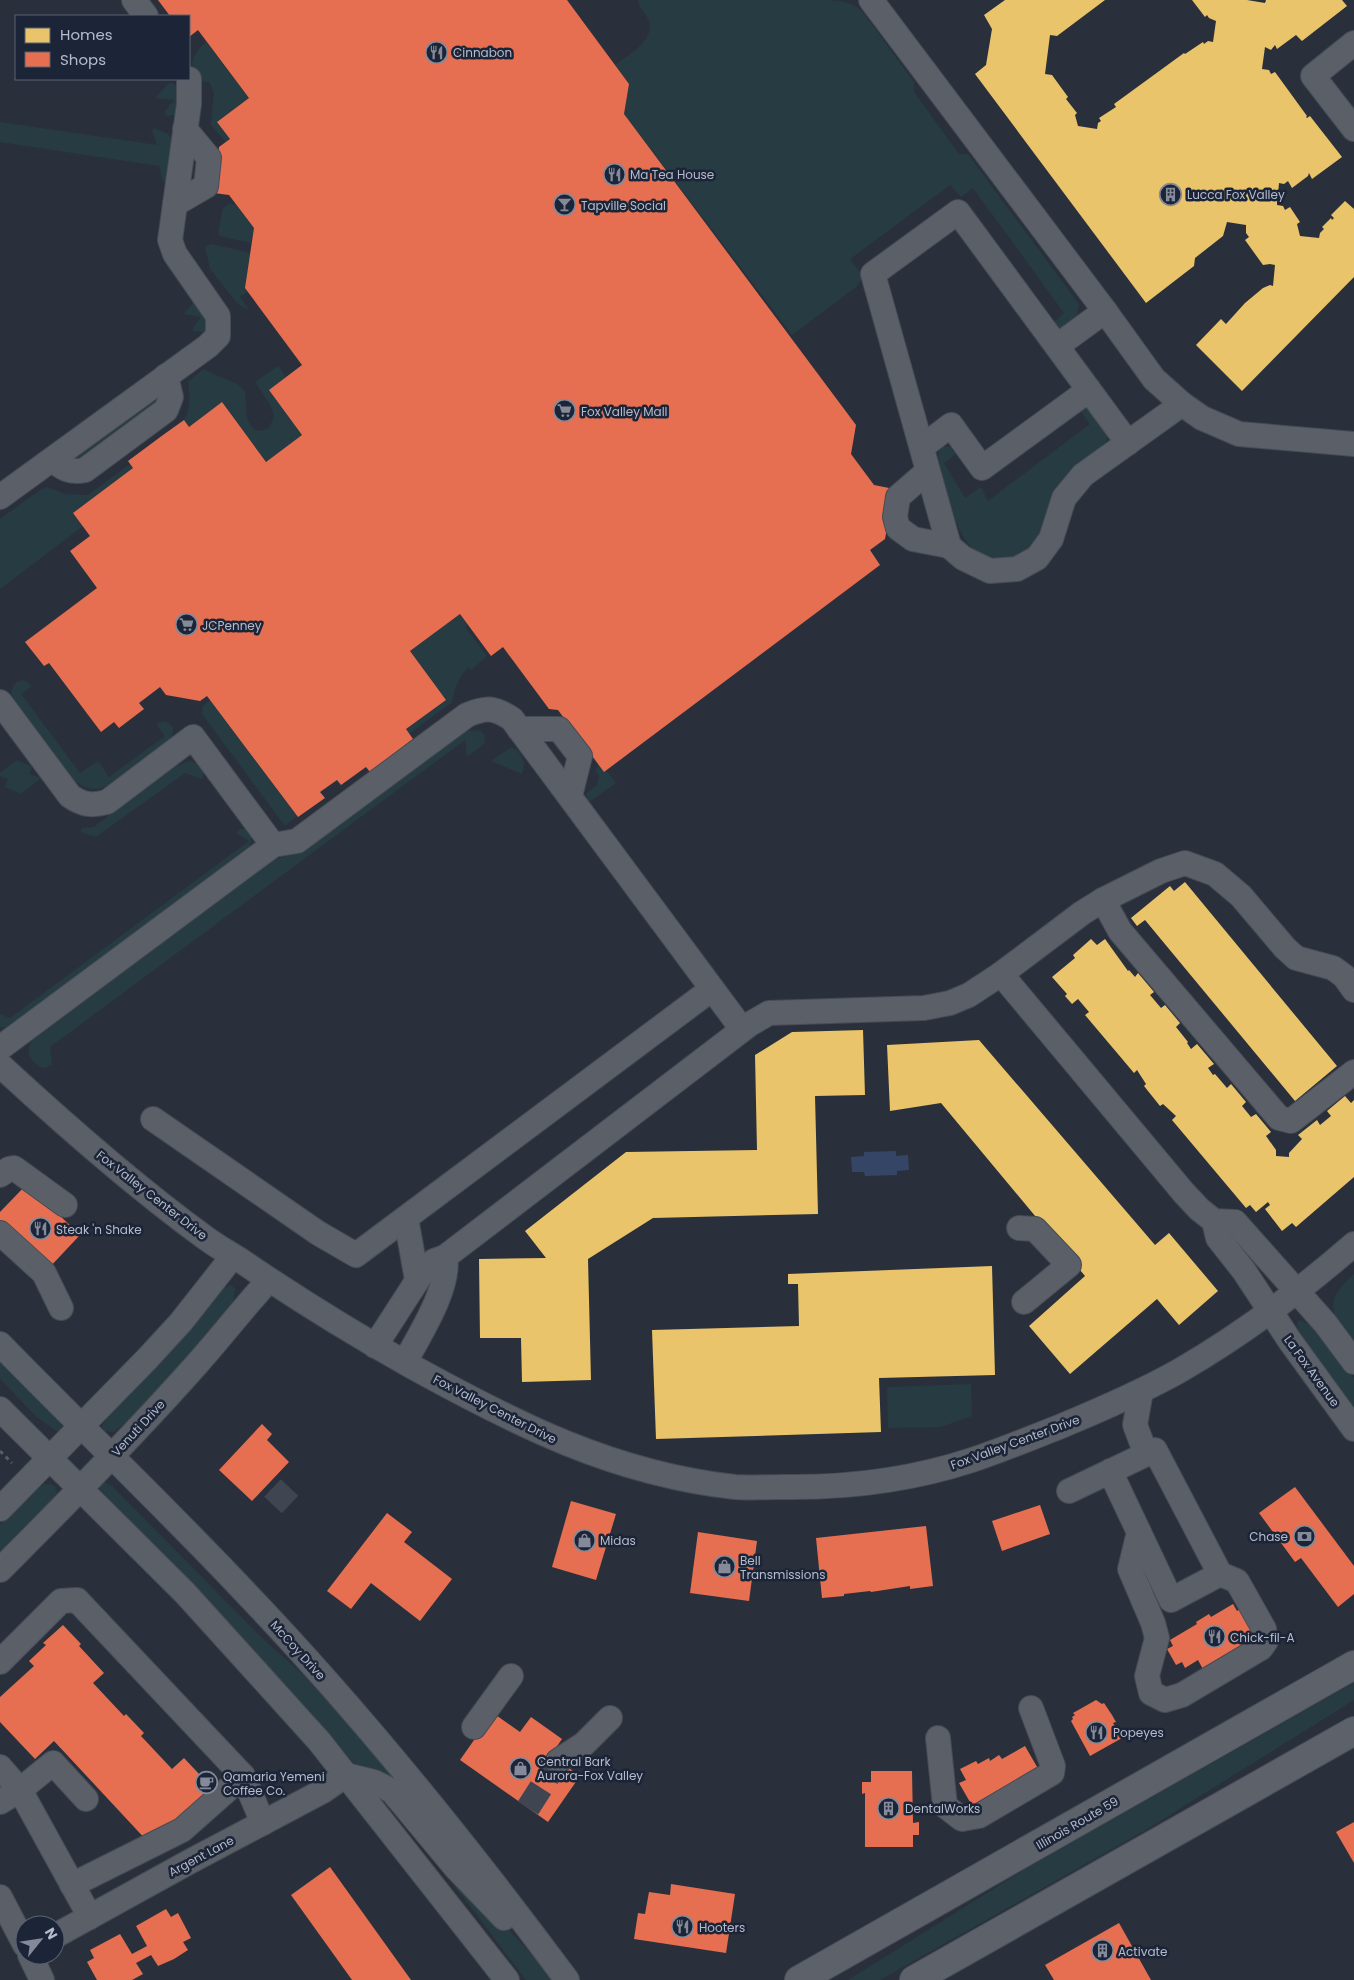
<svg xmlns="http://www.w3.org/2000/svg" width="1354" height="1980" font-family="Poppins,sans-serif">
	<rect width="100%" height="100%" fill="#2a303b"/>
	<g fill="#263b42">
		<path d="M638,0H827C841,1 851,1 862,11L914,82V92L959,154H968L1079,304L1077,315L1060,329H1057L1054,322L1064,313L973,188L961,197L950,185L850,259L861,274V280L856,287L792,335L624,114L629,84L615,65C628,55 655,41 649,21C646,13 639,8 638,0Z"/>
		<path d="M206,42L249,98L217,122L230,139L226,142L211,125L214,92L209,82L200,81C187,64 192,55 206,42Z"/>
		<polygon points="169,83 173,83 178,88 178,112 174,115 166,116 165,111 174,100 155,98"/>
		<polygon points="0,122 157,145 152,131 154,128 168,134 173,140 167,182 163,181 159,166 0,142"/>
		<polygon points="229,204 236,205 254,228 251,243 220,236 218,234 223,208"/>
		<polygon points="212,244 250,253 245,288 247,292 240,297 250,311 238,304 210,269 205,247"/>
		<polygon points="196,299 210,314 208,328 204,332 193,331 193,327 201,317 184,314"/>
		<path d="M278,366L286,377L269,390L302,435L266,462L222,402L189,427L184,420C191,408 190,396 188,382L203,369L237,384L245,392L247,419L254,430L260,431L269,428L274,416L270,404L255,382Z"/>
		<polygon points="155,399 158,400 157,404 74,464 73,458"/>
		<path d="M1084,409H1087C1092,415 1105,429 1107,436C1108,440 1105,445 1104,449C1090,461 1067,477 1055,492C1043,507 1047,530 1034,544C1024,556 1015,558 1001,559C958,563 949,496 940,465L938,455L940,449L946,446L950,447L956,454L944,463L965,498L981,487L988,501L1090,424L1081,412Z"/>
		<polygon points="130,464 133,468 73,513 83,526 0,589 0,519 39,491 47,487 65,494 88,495"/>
		<polygon points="460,614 467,623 466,628 487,656 471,670 469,667 463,673 456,686 452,702 409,734 406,729 446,700 410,651"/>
		<path d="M24,680L32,686L21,694L80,773L98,761L109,777L165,736L156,724C164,720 167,721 173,728L172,736L169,742C157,751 146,759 134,768C113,784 94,801 71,777L11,697C12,687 13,682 24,680Z"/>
		<polygon points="210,700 297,816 285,826 202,714 203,706"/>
		<path d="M479,730L485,735L484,744L467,757L465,740L50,1047L52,1065L43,1068C26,1059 25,1050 36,1035L272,860L298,853L308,848L458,736L468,731Z"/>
		<path d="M510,748L516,749C524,758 526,763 522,774L491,761Z"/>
		<polygon points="17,760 32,767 29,774 41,778 21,794 5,787 8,779 0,776 0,773"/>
		<path d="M191,761L201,766L204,773L202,779L185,773L96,837L81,832L82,828L94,827C115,811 169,764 191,761Z"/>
		<polygon points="599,764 606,770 616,783 589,802 586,794 597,785 599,775 595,771"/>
		<path d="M240,829H246C253,835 252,841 248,849L20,1018L6,1027H0V1014L10,1018L249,841L236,833Z"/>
		<path d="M1354,1274V1344C1331,1314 1322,1302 1354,1274Z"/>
		<polygon points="231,1285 235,1289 233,1302 227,1312 197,1350 134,1416 113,1432 104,1431 102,1426 113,1409 214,1296 224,1288"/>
		<polygon points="1299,1320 1315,1327 1354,1378 1354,1411 1302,1341 1297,1323"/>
		<polygon points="0,1359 56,1418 62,1426 61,1431 58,1432 37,1417 0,1379"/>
		<polygon points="971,1384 972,1416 941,1427 888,1428 887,1387"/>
		<polygon points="105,1482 112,1486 262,1638 301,1673 332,1704 412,1796 362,1773 309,1710 110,1501 99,1488 100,1484"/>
		<polygon points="45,1484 51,1484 56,1487 57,1493 51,1502 0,1555 0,1525 33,1490"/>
		<polygon points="1354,1683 1354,1700 1149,1828 880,1980 848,1980 1025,1869"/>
		<polygon points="378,1791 556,1980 526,1980 463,1897 378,1794"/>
	</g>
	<polygon fill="#344566" points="896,1151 896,1156 908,1155 909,1170 897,1171 897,1175 865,1176 864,1172 852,1172 851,1157 864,1156 864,1152"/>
	<g fill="#e9c46a">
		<polygon points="1005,0 1105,0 1057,36 1050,35 1045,74 1052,75 1068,97 1066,99 1077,113 1075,115 1078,126 1097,129 1098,123 1101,121 1099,118 1116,107 1114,104 1184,53 1185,54 1203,42 1204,44 1208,41 1213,42 1216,21 1209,18 1207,15 1205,17 1192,0 1247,0 1265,3 1266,0 1342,0 1347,6 1302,41 1296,35 1277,49 1275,45 1271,50 1265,47 1262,69 1269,70 1271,74 1275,72 1307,116 1306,117 1307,118 1310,116 1342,157 1312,179 1309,173 1308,176 1292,188 1288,181 1284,184 1279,183 1277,205 1283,206 1285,210 1290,207 1300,222 1297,224 1300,236 1319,238 1320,233 1324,229 1322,227 1331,218 1332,220 1334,218 1331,215 1345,201 1354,209 1354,277 1242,391 1196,345 1221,319 1226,324 1245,303 1263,288 1270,285 1273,286 1275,265 1270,264 1263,265 1245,240 1249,237 1246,233 1246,225 1227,222 1223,236 1195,258 1194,266 1146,303 975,74 986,65 992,29 984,15"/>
		<polygon points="1185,882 1337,1066 1295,1101 1145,920 1137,926 1131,918 1170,886 1174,891"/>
		<polygon points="1091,939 1097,945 1105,939 1128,971 1129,970 1135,977 1138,973 1154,992 1150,995 1161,1008 1165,1005 1180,1023 1176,1027 1188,1042 1187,1043 1191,1049 1197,1044 1214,1064 1208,1068 1213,1075 1215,1074 1227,1088 1231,1084 1246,1102 1242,1106 1251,1117 1256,1114 1271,1132 1266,1136 1276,1150 1276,1156 1289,1157 1289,1153 1302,1139 1298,1135 1317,1120 1320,1125 1331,1116 1327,1111 1345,1096 1351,1103 1354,1100 1354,1177 1296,1227 1292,1223 1282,1231 1265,1209 1270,1205 1268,1202 1256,1212 1250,1205 1246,1208 1172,1120 1176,1116 1163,1104 1160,1106 1144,1086 1146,1084 1137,1070 1134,1073 1085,1015 1089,1012 1078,999 1072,1004 1065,996 1067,994 1052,977 1075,958 1073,955"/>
		<polygon points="863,1030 865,1095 815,1096 818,1214 653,1218 588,1259 591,1380 522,1382 521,1338 480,1338 479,1259 546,1258 525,1231 626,1152 757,1150 755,1055 792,1032"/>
		<polygon points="979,1040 1155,1245 1169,1233 1218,1291 1179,1325 1157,1299 1070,1374 1029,1326 1085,1276 941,1103 890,1111 887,1045"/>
		<polygon points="992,1266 995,1375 879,1378 881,1432 656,1439 652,1330 799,1326 798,1284 788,1284 788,1274"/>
	</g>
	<g fill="#e76f51">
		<polygon points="158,0 567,0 629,84 624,114 856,425 851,454 874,485 894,489 885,539 870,550 880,565 604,772 558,710 549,709 503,647 491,656 460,614 410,651 446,700 406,729 413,739 370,772 366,767 341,785 337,780 320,792 325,798 298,817 207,696 200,701 166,695 160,687 139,703 144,709 119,728 114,722 101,732 49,663 44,666 25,642 97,588 70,551 90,536 73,513 133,468 128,461 163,435 184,420 189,427 222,402 266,462 302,435 269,390 302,365 245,288 254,228 229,195 214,193 219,147 230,139 217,122 249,98 198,30 189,37 189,16 170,16"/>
		<polygon points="27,1184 80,1235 48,1269 0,1223 0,1212"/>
		<polygon points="262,1424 272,1434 267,1440 289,1462 252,1501 219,1470"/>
		<polygon points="1295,1487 1354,1566 1354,1594 1338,1607 1301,1558 1295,1562 1259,1513"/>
		<polygon points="571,1501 616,1514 596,1580 552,1567"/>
		<polygon points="1040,1505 1050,1534 1002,1551 992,1521"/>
		<polygon points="387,1513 412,1532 404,1542 452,1579 420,1621 371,1583 351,1609 327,1591"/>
		<polygon points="926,1526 933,1586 910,1589 910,1586 871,1592 870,1591 844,1594 844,1596 822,1598 816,1538"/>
		<polygon points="698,1532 757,1541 749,1601 690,1593"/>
		<polygon points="1233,1604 1237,1611 1244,1606 1259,1635 1251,1639 1254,1645 1205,1673 1198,1660 1185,1668 1182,1662 1176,1665 1167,1649 1173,1646 1170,1640 1197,1624 1196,1622 1209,1614 1211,1617"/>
		<polygon points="63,1625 81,1644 79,1646 104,1673 93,1683 124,1716 126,1714 144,1733 141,1736 172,1769 184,1758 200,1775 202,1773 220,1792 149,1843 54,1741 35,1759 0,1722 0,1697 34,1666 29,1661 46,1645 43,1643"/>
		<polygon points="1096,1700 1102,1704 1104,1703 1112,1715 1116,1722 1113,1723 1122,1738 1090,1756 1071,1721 1073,1719 1072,1717 1075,1715 1073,1713"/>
		<polygon points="493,1713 520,1732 531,1717 562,1739 551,1755 580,1776 548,1822 460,1760"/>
		<polygon points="1025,1746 1040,1772 974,1809 959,1783 966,1780 960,1769 976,1761 978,1764 989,1758 990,1761 999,1755 1002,1759"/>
		<polygon points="871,1771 912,1771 913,1823 919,1822 919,1835 913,1835 913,1847 865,1847 865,1793 862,1794 862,1782 871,1782"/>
		<polygon points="1354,1822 1354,1863 1336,1832"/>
		<polygon points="330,1867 411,1980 352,1980 291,1895"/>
		<polygon points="671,1884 735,1894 726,1953 634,1939 638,1913 645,1914 649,1892 670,1895"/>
		<polygon points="166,1909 171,1917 178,1913 191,1938 183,1942 188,1950 174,1959 158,1966 151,1955 136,1963 143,1974 132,1980 97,1980 87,1962 94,1958 90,1950 120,1934 132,1954 147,1946 136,1926"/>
		<polygon points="1119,1923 1151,1980 1054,1980 1045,1965"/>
	</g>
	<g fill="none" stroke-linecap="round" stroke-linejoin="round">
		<g stroke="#3f4551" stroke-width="24" stroke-dasharray="24 12" stroke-linecap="butt">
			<polyline points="273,1505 291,1486"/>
			<polyline points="528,1808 558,1761"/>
		</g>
		<defs>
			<g id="minor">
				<polyline points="134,0 146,16"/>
				<polyline points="871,0 1105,311 1154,379 1182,404"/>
				<polyline points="1354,43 1313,76 1354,129"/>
				<polyline points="175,204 206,186 209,158 185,129"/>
				<polyline points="1057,346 1105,311"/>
				<polyline points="1128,443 958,212 873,274 949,546 963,558 990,571 1017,569 1037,558 1051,539 1064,498 1083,475 1182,404 1202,418 1239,434 1354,444"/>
				<polyline points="922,447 951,425 982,468 1089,390"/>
				<path d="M53,459C61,469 72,473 85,470L166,410L171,397L166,376"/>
				<polyline points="928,471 898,497 895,517 898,528 913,539 949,546"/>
				<polyline points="0,497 208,346 218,336 218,316 175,254 170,240 189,104 189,79"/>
				<path d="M0,702L70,796C83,805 92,806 107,802L193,737L273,845"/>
				<polyline points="519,729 559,729 580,756 570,796"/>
				<polyline points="1103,900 1120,931 1279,1118 1291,1121 1354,1072"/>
				<polyline points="1001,974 1184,1193 1199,1209 1214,1221 1235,1222 1325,1323 1354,1362"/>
				<path d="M0,1048L273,845L297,841L467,715C486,707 494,707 512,719L742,1029"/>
				<path d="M0,1065C66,1126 134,1186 207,1239C218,1247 229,1253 240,1260C296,1298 352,1333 411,1366C516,1424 614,1474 735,1487C750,1488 766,1487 782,1487C846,1488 911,1480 972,1460C1002,1450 1031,1438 1059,1427C1100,1410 1140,1393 1179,1371C1241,1335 1299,1292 1354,1244"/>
				<polyline points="153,1119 318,1233 356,1255 712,989"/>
				<polyline points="0,1175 9,1169 14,1168 65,1205"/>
				<polyline points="406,1218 417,1280"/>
				<polyline points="1214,1221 1218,1238 1244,1271 1290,1341 1354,1429"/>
				<polyline points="1019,1228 1035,1229 1069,1265 1024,1302"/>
				<polyline points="0,1233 44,1273 61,1308"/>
				<polyline points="445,1257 750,1024 769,1013 924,1008 950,1003 969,995 1001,974 1082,913 1103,900 1161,871 1185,863 1215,874 1241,896 1285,948 1296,958 1333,968 1344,976 1354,990"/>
				<path d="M0,1344C81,1427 165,1507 244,1591C361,1713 467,1845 567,1980"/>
				<path d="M375,1346L426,1267L434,1261L445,1257C451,1286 419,1336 405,1362"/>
				<polyline points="1141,1391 1135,1425 1146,1454"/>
				<polyline points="0,1409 185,1593 319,1741 507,1980"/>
				<polyline points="1069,1491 1155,1450 1220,1574 1171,1600 1110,1471"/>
				<polyline points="0,1509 147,1359 181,1322 233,1256"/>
				<polyline points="1139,1532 1130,1569 1153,1623 1157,1638 1147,1676 1151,1693 1165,1700 1182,1695 1261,1648 1266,1641 1264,1629 1237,1581 1220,1574"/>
				<path d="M0,1570C67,1503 134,1435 197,1364C222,1336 244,1307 269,1280"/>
				<polyline points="0,1662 61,1601 77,1600 243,1776 263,1823"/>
				<polyline points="474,1727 511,1676"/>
				<polyline points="938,1738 945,1806 962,1819 979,1816 1052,1773 1053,1766 1031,1708"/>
				<polyline points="558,1761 584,1744 610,1718"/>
				<polyline points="0,1767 20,1790 90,1917"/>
				<polyline points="0,1802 20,1790 53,1763 86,1799"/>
				<polyline points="72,1885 182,1830 243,1776"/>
				<polyline points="0,1897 25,1945"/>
				<polyline points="55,1936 189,1862 323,1791 346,1775 374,1782 392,1791 456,1868 504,1918"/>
				<polyline points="30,1955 42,1980"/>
			</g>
			<g id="major">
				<polyline points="799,1980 1354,1665"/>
				<polyline points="914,1980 1354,1731"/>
			</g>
		</defs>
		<use href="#minor" stroke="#464b54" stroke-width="26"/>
		<use href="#major" stroke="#484d57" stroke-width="30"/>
		<polyline stroke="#585d66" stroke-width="3" stroke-dasharray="4 4" stroke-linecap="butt" points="0,1451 12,1463"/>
		<use href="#minor" stroke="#5b5f68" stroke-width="24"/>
		<use href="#major" stroke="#5d616a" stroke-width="28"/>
	</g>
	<defs>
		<symbol id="restaurant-ring" viewBox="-11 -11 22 22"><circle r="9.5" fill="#1c2537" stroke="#848a99" stroke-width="1.5"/><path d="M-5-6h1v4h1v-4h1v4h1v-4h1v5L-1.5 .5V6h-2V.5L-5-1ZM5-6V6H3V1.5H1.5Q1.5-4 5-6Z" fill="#848a99"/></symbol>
		<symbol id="building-ring" viewBox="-11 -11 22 22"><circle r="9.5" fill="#1c2537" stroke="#848a99" stroke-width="1.5"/><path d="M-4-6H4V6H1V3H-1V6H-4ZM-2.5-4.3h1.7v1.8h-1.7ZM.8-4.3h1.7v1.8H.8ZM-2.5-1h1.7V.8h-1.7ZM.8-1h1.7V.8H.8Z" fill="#848a99"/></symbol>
		<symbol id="bar-ring" viewBox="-11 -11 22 22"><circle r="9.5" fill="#1c2537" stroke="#848a99" stroke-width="1.5"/><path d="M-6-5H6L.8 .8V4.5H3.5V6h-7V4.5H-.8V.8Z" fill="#848a99"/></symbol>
		<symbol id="supermarket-ring" viewBox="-11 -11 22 22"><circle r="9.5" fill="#1c2537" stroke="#848a99" stroke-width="1.5"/><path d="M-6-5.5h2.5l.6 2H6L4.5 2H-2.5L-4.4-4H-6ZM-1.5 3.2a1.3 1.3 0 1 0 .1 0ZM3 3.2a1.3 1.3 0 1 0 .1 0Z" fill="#848a99"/></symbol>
		<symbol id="bank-ring" viewBox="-11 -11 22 22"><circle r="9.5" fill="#1c2537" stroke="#848a99" stroke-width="1.5"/><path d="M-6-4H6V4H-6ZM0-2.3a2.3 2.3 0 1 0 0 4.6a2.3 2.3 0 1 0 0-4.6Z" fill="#848a99"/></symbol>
		<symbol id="shop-ring" viewBox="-11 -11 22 22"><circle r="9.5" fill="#1c2537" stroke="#848a99" stroke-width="1.5"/><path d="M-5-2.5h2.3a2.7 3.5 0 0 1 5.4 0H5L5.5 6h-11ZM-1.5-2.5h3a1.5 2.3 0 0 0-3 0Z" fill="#848a99"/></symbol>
		<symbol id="cafe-ring" viewBox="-11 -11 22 22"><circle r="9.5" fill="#1c2537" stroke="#848a99" stroke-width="1.5"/><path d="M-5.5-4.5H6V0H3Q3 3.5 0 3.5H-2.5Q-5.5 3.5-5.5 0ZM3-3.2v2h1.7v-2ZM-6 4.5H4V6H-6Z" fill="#848a99"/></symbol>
	</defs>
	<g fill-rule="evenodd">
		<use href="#restaurant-ring" x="424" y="40" width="25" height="25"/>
		<use href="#restaurant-ring" x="602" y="162" width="25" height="25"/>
		<use href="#building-ring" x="1158" y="182" width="25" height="25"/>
		<use href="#bar-ring" x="552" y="192" width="25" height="25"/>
		<use href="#supermarket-ring" x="552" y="398" width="25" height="25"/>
		<use href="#supermarket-ring" x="174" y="612" width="25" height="25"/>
		<use href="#restaurant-ring" x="28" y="1216" width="25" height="25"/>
		<use href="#bank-ring" x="1292" y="1524" width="25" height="25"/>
		<use href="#shop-ring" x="572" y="1528" width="25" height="25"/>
		<use href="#shop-ring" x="712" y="1554" width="25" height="25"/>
		<use href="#restaurant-ring" x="1202" y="1624" width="25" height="25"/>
		<use href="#restaurant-ring" x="1084" y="1720" width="25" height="25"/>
		<use href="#shop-ring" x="508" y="1756" width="25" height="25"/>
		<use href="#cafe-ring" x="194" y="1770" width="25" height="25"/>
		<use href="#building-ring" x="876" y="1796" width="25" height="25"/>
		<use href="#restaurant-ring" x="670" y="1914" width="25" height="25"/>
		<use href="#building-ring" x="1090" y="1938" width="25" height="25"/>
	</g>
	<g text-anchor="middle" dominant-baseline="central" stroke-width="5" stroke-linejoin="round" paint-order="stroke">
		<g font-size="12" fill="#b4bbcc" stroke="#1c2537" text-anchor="start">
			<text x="453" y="52">Cinnabon</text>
			<text x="630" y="174">Ma Tea House</text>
			<text x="1187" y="194">Lucca Fox Valley</text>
			<text x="581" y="205">Tapville Social</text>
			<text x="581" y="411">Fox Valley Mall</text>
			<text x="202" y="625">JCPenney</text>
			<text x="56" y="1229">Steak 'n Shake</text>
			<text x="1288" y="1536" text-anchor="end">Chase</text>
			<text x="600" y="1540">Midas</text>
			<text x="740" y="1560">Bell<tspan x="740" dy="14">Transmissions</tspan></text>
			<text x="1230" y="1637">Chick-fil-A</text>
			<text x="1113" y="1732">Popeyes</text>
			<text x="537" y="1761">Central Bark<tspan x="537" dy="14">Aurora-Fox Valley</tspan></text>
			<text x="223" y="1776">Qamaria Yemeni<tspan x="223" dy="14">Coffee Co.</tspan></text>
			<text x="905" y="1808">DentalWorks</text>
			<text x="699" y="1927">Hooters</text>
			<text x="1118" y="1951">Activate</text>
		</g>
		<g font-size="12" fill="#b4bbcc" stroke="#1c2537">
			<text transform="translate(152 1195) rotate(38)">Fox Valley Center Drive</text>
			<text transform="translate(1312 1371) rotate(54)">La Fox Avenue</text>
			<text transform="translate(495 1409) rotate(27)">Fox Valley Center Drive</text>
			<text transform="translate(138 1428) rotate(-47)">Venuti Drive</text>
			<text transform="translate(1015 1442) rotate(-20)">Fox Valley Center Drive</text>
			<text transform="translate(298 1650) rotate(48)">McCoy Drive</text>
			<text transform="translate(1077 1823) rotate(-30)">Illinois Route 59</text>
			<text transform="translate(201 1856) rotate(-28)">Argent Lane</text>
		</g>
	</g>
	<rect x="15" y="15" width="175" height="65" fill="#1c2537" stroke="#596173"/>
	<rect x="25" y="28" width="25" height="15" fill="#e9c46a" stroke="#596173"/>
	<text x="60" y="40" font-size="15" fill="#b4bbcc">Homes</text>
	<rect x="25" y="52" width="25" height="15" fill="#e76f51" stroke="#596173"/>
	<text x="60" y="65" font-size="15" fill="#b4bbcc">Shops</text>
	<g transform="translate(40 1940) rotate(60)"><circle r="24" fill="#1c2537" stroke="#596173"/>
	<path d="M0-4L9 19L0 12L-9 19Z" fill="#848a99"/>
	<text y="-8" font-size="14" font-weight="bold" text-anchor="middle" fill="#b4bbcc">N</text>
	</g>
</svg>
